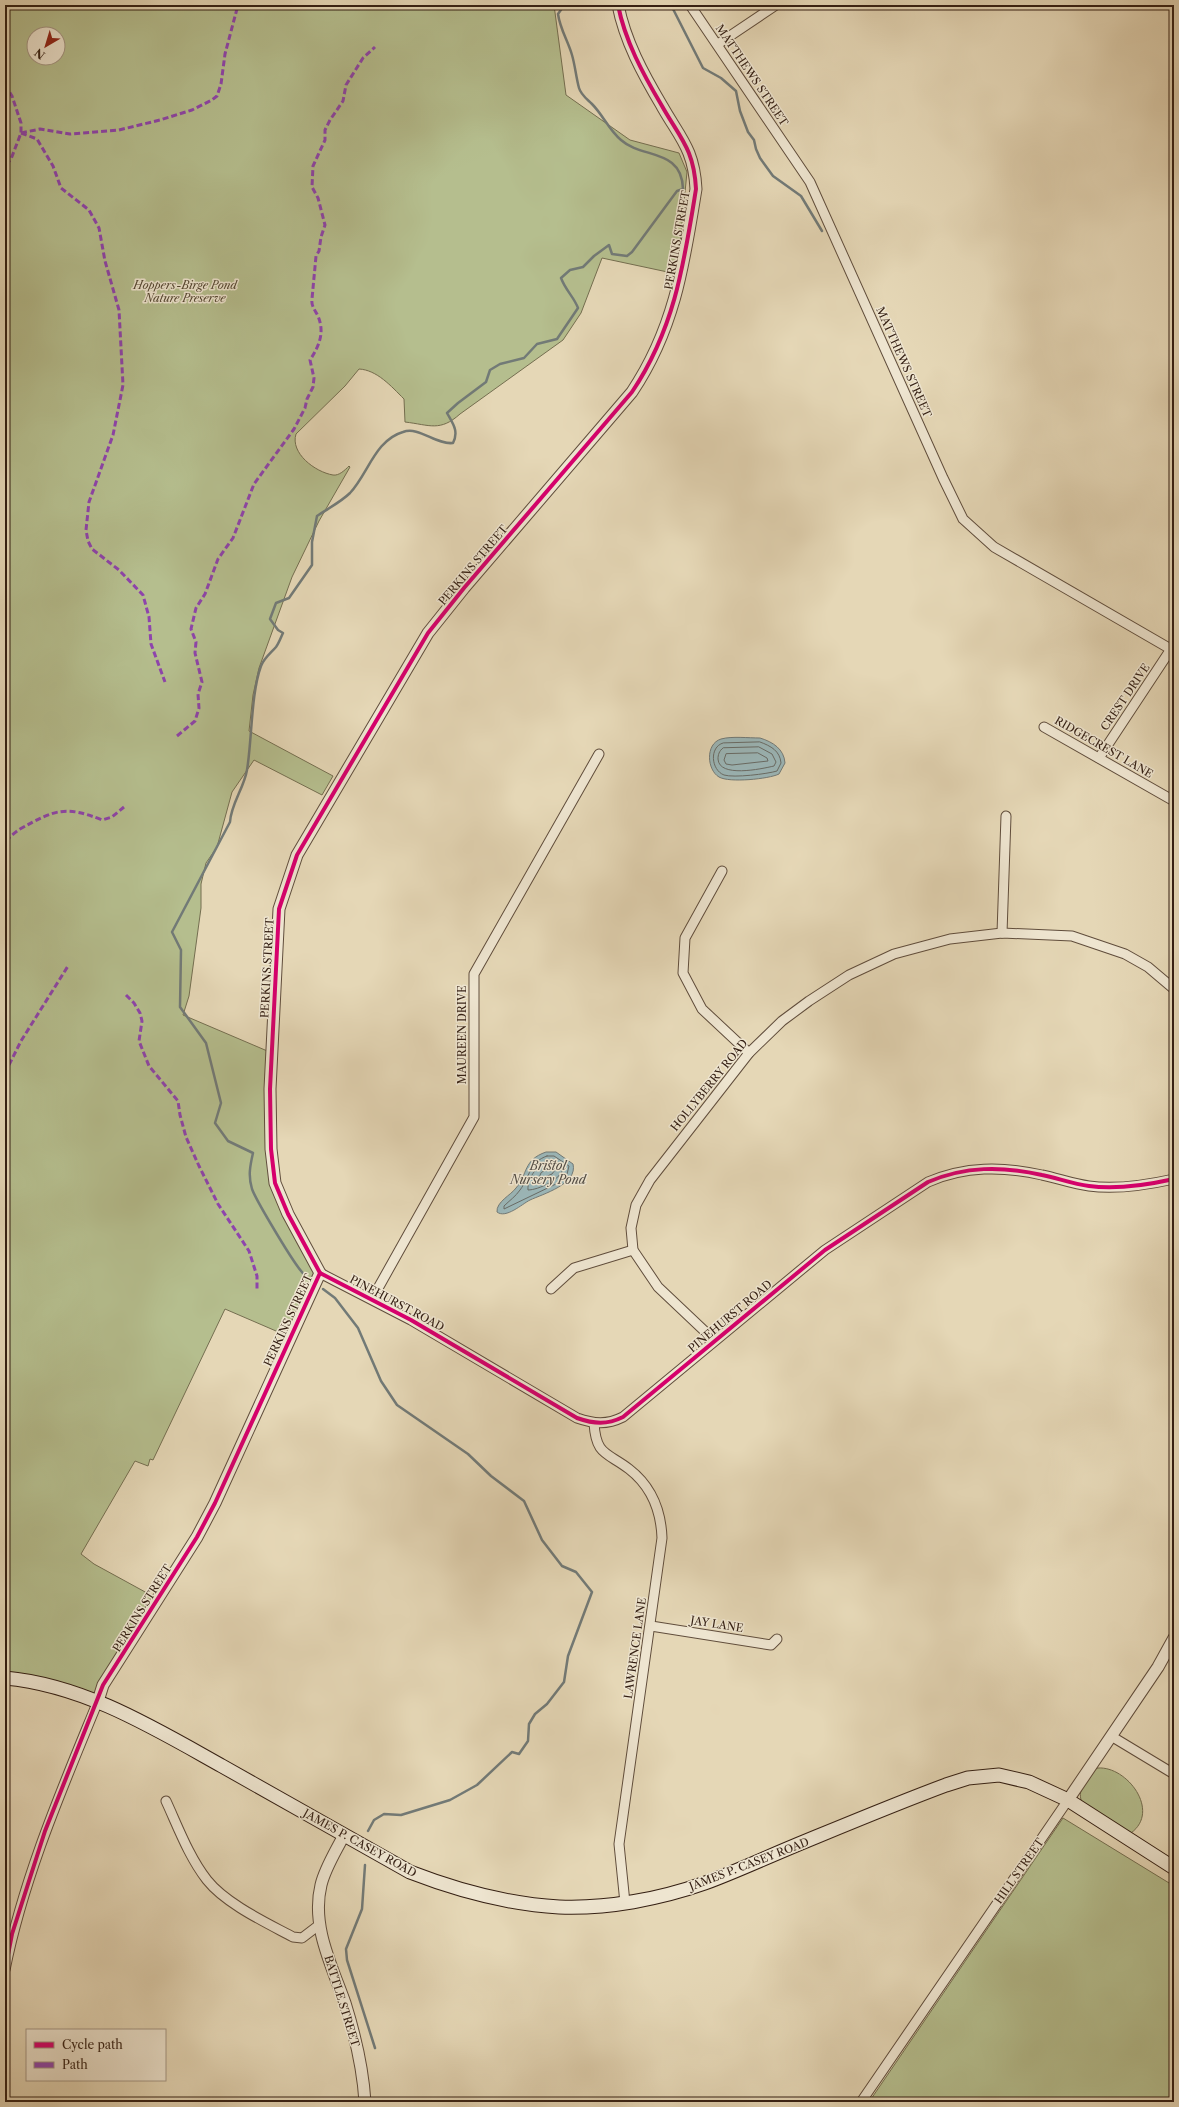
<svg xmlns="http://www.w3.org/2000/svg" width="1179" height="2107" font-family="'Libre Caslon Text',serif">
	<rect width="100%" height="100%" fill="#e5d7b6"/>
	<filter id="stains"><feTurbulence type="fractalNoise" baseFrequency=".005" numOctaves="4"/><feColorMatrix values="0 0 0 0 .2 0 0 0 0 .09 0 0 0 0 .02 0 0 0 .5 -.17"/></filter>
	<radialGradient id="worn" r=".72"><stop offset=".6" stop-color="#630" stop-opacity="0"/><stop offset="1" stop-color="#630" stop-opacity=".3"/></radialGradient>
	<g fill="#b5be8e" stroke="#746e50" fill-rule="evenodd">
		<path d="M5,5H554L566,95L630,140L679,153L687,172L677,274L602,258L581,313L563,340L460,414C440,432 430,425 405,422L404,399C391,386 377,370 359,369L345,386L296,434C290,453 315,472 333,475C339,476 345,470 349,466L350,467L319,521L292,577L259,668L253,695L249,731L333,776L322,795L254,760L232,792L217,847L206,863L201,884V908L189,996L183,1015L272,1053L275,1183L320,1273L292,1331L285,1328L283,1334L225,1309L153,1460L150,1459L148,1466L135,1461L81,1554L94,1564L158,1599L98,1701L5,1678ZM34,34H58V58H34Z"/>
		<path d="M1098,1768C1127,1766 1161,1811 1131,1833L1083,1804C1075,1791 1087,1780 1095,1769Z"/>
		<polygon points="1063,1818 1174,1886 1174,2102 869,2102"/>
	</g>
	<g fill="#9bb7b9" stroke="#727a77">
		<path d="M760,738C773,742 784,749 785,763L779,774C769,779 729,783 719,777C707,770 705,744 721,739C732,736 748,738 760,738Z"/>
		<path d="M546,1152H556L573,1164C578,1184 543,1194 530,1200C522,1204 506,1219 497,1212C496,1202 511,1195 516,1188C528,1174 523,1160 546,1152Z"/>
	</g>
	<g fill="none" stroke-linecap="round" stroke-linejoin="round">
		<g stroke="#686b66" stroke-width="1">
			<path d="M760,742C771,746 780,751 781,763L777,771C767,774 734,778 724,775C711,770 709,747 723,743Z"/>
			<path d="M759,747L772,754L776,762L774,766C761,769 719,778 718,759C718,755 719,751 723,748Z"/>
			<polygon points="758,753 767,758 768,761 732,765 726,764 724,760 726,754"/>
			<path d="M547,1156H554L569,1166L567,1174L558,1183L504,1209V1206C509,1201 516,1196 520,1190C530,1177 529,1162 547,1156Z"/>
			<path d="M552,1161L563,1167C563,1179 538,1190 528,1190C527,1177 539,1162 552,1161Z"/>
			<polygon points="551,1167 555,1170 552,1174 538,1180 541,1173"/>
		</g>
		<g stroke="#727a77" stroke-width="2.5">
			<polyline points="671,5 703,68 721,78 736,91 740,111 748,132 754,140 756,149 760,158 773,176 801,196 822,231"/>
			<path d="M305,1275C297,1270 256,1200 252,1189C248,1176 250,1166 253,1153L228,1141L215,1123L221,1103L206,1043L180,1007L181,950L172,932L230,822C231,804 244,788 247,770C252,740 251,693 261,666C264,658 271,653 276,647C279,643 281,637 283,633L278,630L270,619L276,603L289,598L312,565V542L317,516C327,509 341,502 350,493C368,474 375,440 403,432C419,426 436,445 453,443C459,431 453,424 447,413L458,403L486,382L490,370L500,364L524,358L537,344L557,339L578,308C574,297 566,291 561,278L570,270L583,267L594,256L609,245L612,254L627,256L632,252L677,191L683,189C682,148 642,159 621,140C609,130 603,115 592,104C587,99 581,95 579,88C576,77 575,65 572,55C568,41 560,29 558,14L563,7L567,5"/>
			<polyline points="323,1289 335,1298 358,1328 381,1381 397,1405 468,1454 491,1476 524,1501 542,1540 562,1566 576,1572 592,1592 568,1656 564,1682 547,1704 535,1714 529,1724 528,1741 519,1754 512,1752 477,1785 450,1800 401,1815 384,1814 374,1820 368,1831"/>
			<polyline points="365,1865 362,1909 346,1949 347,1960 375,2048"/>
		</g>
		<defs>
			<g id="minor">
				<polyline points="690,5 810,182 943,478 963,519 994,547 1174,651"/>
				<polyline points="718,44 776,5"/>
				<polyline points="1044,727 1174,801"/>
				<polyline points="1099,758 1171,649"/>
				<polyline points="722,871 685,938 683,973 702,1009 749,1053"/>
				<polyline points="1002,933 1006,816"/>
				<path d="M320,1273L411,1320L577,1418C594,1424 607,1425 623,1417L825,1250L928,1182C965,1166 1002,1166 1042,1175C1057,1178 1073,1184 1089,1186C1117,1190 1147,1185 1174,1179"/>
				<polyline points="551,1289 574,1268 633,1250"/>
				<polyline points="372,1299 474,1117 474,974 599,754"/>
				<polyline points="714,1340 658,1287 633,1250 631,1228 636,1205 650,1180 749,1053 782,1021 809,1001 849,975 894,954 950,939 1002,933 1072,936 1125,954 1148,967 1174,989"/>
				<path d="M594,1423C596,1456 607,1452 629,1469C651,1486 661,1510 662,1538L619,1844L625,1903"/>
				<polyline points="651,1626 771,1645 777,1639"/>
				<polyline points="1111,1736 1174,1774"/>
				<path d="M166,1801C178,1827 189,1857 207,1880C226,1904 267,1923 293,1937L302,1938L319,1925"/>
				<path d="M5,1970C24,1876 62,1789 98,1701"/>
				<polyline points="861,2102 1068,1800"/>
			</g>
			<g id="tertiary">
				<path d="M98,1701L103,1685L197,1537L215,1503L320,1273L288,1214L275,1183L271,1149L270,1089L279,909L297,855L428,633L464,588L632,392C675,328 684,263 696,189C694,149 680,138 662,106C643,74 625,41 618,5"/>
				<polyline points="1068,1800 1158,1667 1174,1638"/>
				<path d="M344,1835C336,1851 325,1868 321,1885C311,1926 332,1966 345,2003C355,2035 363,2069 365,2102"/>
			</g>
			<path id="secondary" d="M5,1678C84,1685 154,1728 222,1766C285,1801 347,1837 410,1872C459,1891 507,1904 559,1907C607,1909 660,1899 705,1883C735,1872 765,1858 794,1846C845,1825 895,1804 946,1785L968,1778L999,1775L1029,1782L1068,1800L1174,1868"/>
		</defs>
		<use href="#minor" stroke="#604d3c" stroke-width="11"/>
		<use href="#tertiary" stroke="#604d3c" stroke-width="13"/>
		<use href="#secondary" stroke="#341f13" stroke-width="15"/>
		<use href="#minor" stroke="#eee5d0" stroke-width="9"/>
		<use href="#tertiary" stroke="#eee5d0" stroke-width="11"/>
		<use href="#secondary" stroke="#eee5d0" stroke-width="13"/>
		<g stroke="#8e44ad" stroke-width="3" stroke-dasharray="6 3" stroke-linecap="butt">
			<polyline points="5,85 12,96 21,123 21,133 11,159 5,166"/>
			<polyline points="21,133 37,139 53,166 61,188 89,210 99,228 105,261 119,310 123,385 113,435 89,502 86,530 88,541 92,549 119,570 143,595 149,617 151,644 165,682"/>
			<polyline points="21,133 40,129 70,134 119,130 160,120 192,110 212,100 217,96 221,84 225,54 238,5"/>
			<path d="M177,736L195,721L199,708L198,694L202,682L195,653L196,642L191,629L196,608L205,594L218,559L233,538L254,484L294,429L305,408L307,399L313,387L314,378L310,360C319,346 325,333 318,316C315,310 311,306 312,299L316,256L319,251L321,237L325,225L318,198L312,187L313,166L325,140V130L330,120L343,101L346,85L363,58L375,47"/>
			<path d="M5,840C11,837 15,832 20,829C54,810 65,805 102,820L112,817L124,807"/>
			<polyline points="126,995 134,1003 140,1013 142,1021 139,1041 149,1066 178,1101 180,1115 186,1137 199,1166 218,1204 249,1251 257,1276 257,1289"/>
			<polyline points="5,1073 21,1041 68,966"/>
		</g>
		<defs>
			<g id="cycleway">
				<path d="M320,1273L411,1320L577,1418C594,1424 607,1425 623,1417L825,1250L928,1182C965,1166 1002,1166 1042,1175C1057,1178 1073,1184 1089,1186C1117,1190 1147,1185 1174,1179"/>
				<path d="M5,1970L12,1934L45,1831L103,1685L197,1537L215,1503L320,1273L288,1214L275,1183L271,1149L270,1089L279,909L297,855L428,633L464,588L632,392C675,328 684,263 696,189C694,149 680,138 662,106C643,74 625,41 618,5"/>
			</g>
		</defs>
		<use href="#cycleway" stroke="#eee5d0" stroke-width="6"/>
		<use href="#cycleway" stroke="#d6006c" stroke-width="4"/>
	</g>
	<g text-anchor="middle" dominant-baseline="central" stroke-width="3" stroke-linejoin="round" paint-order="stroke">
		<g font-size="11" fill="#341f13" stroke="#eee5d0">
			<text transform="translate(752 75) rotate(56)">MATTHEWS STREET</text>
			<text transform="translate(677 240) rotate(-80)">PERKINS STREET</text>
			<text transform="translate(904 362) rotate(66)">MATTHEWS STREET</text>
			<text transform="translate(473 565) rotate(-50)">PERKINS STREET</text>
			<text transform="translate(1125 697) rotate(-56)">CREST DRIVE</text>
			<text transform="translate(1104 747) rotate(30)">RIDGECREST LANE</text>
			<text transform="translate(267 968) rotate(-87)">PERKINS STREET</text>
			<text transform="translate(462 1035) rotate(-90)">MAUREEN DRIVE</text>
			<text transform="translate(709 1085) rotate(-51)">HOLLYBERRY ROAD</text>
			<text transform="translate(397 1303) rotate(28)">PINEHURST ROAD</text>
			<text transform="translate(730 1316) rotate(-40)">PINEHURST ROAD</text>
			<text transform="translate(288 1320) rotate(-65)">PERKINS STREET</text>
			<text transform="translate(142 1608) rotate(-58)">PERKINS STREET</text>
			<text transform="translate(717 1624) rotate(9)">JAY LANE</text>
			<text transform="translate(635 1648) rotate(-82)">LAWRENCE LANE</text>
			<text transform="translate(360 1843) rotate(29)">JAMES P. CASEY ROAD</text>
			<text transform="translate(749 1864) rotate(-21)">JAMES P. CASEY ROAD</text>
			<text transform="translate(1019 1871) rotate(-55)">HILL STREET</text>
			<text transform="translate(342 2001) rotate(73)">BATTLE STREET</text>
		</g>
		<g font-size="11" font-style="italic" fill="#544732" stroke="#eee5d0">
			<text x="185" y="285">Hoppers-Birge Pond<tspan x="185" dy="13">Nature Preserve</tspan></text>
		</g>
		<g font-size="12" font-style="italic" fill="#534d45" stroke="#eee5d0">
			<text x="548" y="1165">Bristol<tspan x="548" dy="14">Nursery Pond</tspan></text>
		</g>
	</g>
	<rect width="1179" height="2107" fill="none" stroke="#e5d7b6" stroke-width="20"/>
	<rect x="6" y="6" width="1167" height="2095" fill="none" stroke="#341f13" stroke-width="2"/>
	<rect x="10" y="10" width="1159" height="2087" fill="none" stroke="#341f13"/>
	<rect x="26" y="2029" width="140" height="52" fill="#eee5d0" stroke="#a49684"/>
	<rect x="34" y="2042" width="20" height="6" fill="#d6006c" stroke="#a49684"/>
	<text x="62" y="2049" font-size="12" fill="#341f13">Cycle path</text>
	<rect x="34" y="2062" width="20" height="6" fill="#8e44ad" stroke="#a49684"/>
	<text x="62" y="2069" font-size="12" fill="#341f13">Path</text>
	<g transform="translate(46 46) rotate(218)"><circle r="19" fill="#eee5d0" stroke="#a49684"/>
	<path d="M0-3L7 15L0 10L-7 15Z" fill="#8f2418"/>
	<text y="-6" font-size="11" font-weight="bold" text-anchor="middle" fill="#341f13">N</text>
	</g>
	<rect width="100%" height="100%" filter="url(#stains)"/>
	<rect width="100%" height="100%" fill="url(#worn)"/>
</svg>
